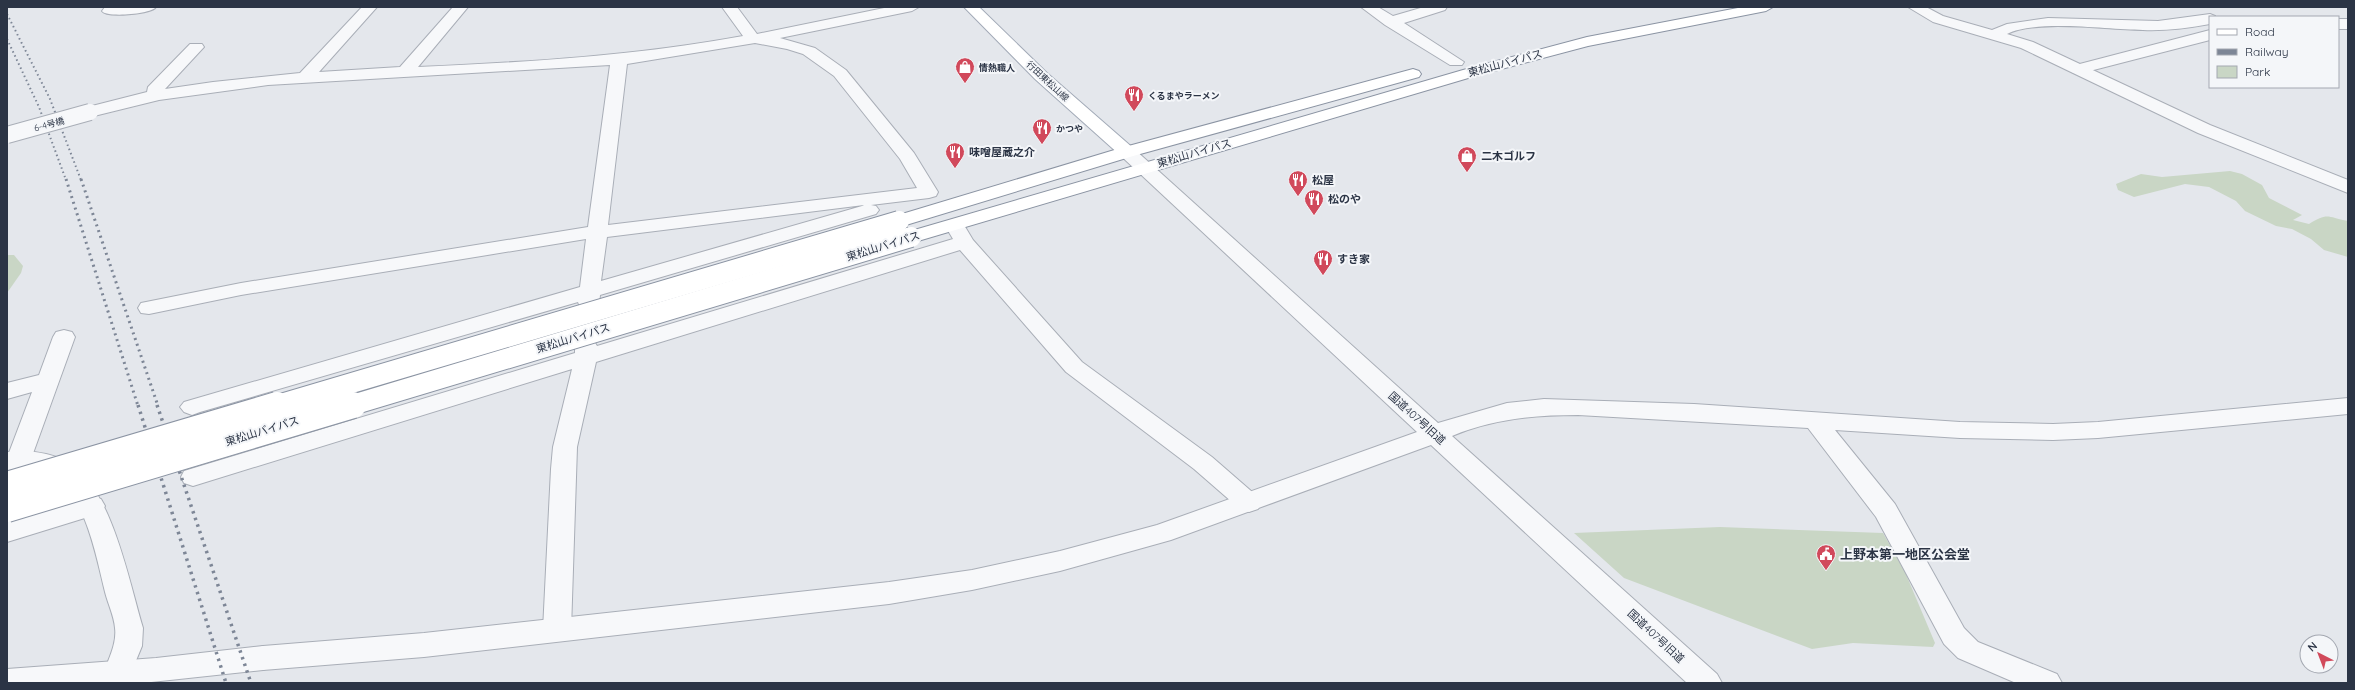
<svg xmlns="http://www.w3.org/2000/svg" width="2355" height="690" font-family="Quicksand,'Noto Sans JP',sans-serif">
	<rect width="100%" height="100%" fill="#e4e7ec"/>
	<g fill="#c9d6c5">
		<path d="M2230,171L2242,174L2262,185L2269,198L2302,215L2293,220L2309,224C2328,212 2327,217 2348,221V257L2324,250L2311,239L2292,229L2276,226L2245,211L2236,201L2209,187L2185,184L2134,197L2118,190L2116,184L2141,174L2162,177Z"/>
		<polygon points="7,255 14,255 23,266 21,273 7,293"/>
		<polygon points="1720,527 1883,533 1905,572 1935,643 1933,647 1853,643 1812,649 1624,578 1574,533"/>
	</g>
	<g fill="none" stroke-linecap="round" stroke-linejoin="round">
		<defs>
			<g id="minor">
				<path d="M105,7H156C152,14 106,18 102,11Z"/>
				<path d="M362,7H377L319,72L400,67L453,7H468L418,67C528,62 635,56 743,36L722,7H737L757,34L889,7H919L912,11L780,38L815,48L846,70L914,153L938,192L936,196L929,198L871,205L876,206L879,210L876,214L600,295L599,305L595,310L588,311L581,310L578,302L200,412L192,415L184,412L180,407L184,402L580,287L586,239L241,295L149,314L141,313L138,308L141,303L241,283L588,227L610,65L268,85L159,100L90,117L84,116L81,112L84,108L147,92L148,87L190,44H202L204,47L165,89L213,82L300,73ZM755,43L787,49L803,54L834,76L900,159L917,188L608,225L627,64ZM864,205L862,206L601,281L607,237Z"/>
				<polygon points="1361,7 1378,7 1393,16 1424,7 1447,7 1445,10 1404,23 1464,62 1462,65 1450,65 1385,25"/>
				<path d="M1908,7H1926L1943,16L1992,30L2007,24L2048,18L2158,21L2210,14L2215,16L2210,17V24C2188,28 2166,31 2143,30C2109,30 2037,19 2007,34L2033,42L2210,125L2348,180V193L2198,133L2021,48L1933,22Z"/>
				<polygon points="957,223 964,225 973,240 1082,362 1212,457 1258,497 1262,503 1258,509 1249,512 1240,509 1194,469 1066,372 960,250 596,362 577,447 571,630 567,638 557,641 547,638 543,630 551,469 553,447 572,369 193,486 184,483 181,477 184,471 575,353 575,346 578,341 586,339 594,341 597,346 953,239 947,229 950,225"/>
				<polygon points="64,330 72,332 75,337 31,459 28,465 19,468 10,465 7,458 32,392 7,399 7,383 39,375 53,337 56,332"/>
				<polygon points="92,497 101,499 105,506 101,513 7,542 7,522"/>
				<polygon points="263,646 273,650 277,658 273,666 263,670 142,683 7,683 7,669 156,658"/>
			</g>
			<g id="tertiary">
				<rect x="2338" y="19" width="10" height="10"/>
				<polygon points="2210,30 2210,40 2078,74 2072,72 2070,69 2072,66"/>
				<path d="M1127,147L1133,148L1438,423L1507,403L1544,399L1694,404L1960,422L2053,424L2098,422L2348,398V414L2098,438L2053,440L1960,438L1835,430L1895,504L1964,628L1978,642L2057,674L2062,683H2016L1958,658L1944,644L1876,517L1808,428L1578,415C1535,415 1493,419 1452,436L1717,674L1722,683H1687L1431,445L1171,540L1060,571L972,590L889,604L424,657L263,670L253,666L249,658L253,650L263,646L424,633L889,582L972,570L1060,551L1157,525L1417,432L1121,156L1118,152L1121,148Z"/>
				<path d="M28,451C42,453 57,455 69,463C112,489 129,582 143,628L142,646L128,680L121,683L108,680L104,672C109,658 117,643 115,628C114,616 108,604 105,592C96,556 86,496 52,475C38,466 22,469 7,470V452Z"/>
			</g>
			<polygon id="primary" points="964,7 979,7 1047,73 1133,148 1136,152 1133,156 1121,156 1035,79"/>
			<g id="trunk">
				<polygon points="1743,7 1773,7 1766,11 1588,46 1475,76 918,241 911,243 904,241 901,237 904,233 1463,70 1587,37"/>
				<polygon points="1413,69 1419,71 1421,74 1419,77 1133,156 906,225 899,227 892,225 889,221 892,217 1121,148"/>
			</g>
		</defs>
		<use href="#minor" stroke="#a9aeb7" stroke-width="2"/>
		<use href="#tertiary" stroke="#a9aeb7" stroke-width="2"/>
		<use href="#primary" stroke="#a3abb8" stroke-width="2"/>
		<use href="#trunk" stroke="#8b94a3" stroke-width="2"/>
		<use href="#minor" fill="#f7f8fa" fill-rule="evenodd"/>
		<use href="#tertiary" fill="#f7f8fa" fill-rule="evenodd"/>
		<use href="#primary" fill="#fff" fill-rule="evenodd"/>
		<use href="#trunk" fill="#fff" fill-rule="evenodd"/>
		<g stroke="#7d8696" stroke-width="2" stroke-dasharray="1.5 3" stroke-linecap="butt">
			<polyline points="7,14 50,99 81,180"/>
			<polyline points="7,39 39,107 66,180"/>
		</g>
		<g stroke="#7d8696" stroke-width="3" stroke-dasharray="2 4" stroke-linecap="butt">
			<polyline points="66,179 138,406"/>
			<polyline points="81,179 158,406"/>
		</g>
		<g stroke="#7d8696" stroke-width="3.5" stroke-dasharray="2.5 4.5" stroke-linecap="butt">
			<polyline points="138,405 226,683"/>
			<polyline points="157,405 251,683"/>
		</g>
		<defs>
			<polyline id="minor-bridge" points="7,135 90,112"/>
			<g id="trunk-bridge-far1">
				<polyline points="274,406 899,221"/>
				<polyline points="349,406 911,237"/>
			</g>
			<g id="trunk-bridge">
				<polyline points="7,485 277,405"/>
				<polyline points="7,509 353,405"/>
			</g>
		</defs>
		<use href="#minor-bridge" stroke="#a9aeb7" stroke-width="18" stroke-linecap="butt"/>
		<use href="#trunk-bridge-far1" stroke="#8b94a3" stroke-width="22" stroke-linecap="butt"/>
		<use href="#trunk-bridge" stroke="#8b94a3" stroke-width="28" stroke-linecap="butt"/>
		<use href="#minor-bridge" stroke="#f7f8fa" stroke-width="16"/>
		<use href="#trunk-bridge-far1" stroke="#fff" stroke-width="20"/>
		<use href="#trunk-bridge" stroke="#fff" stroke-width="26"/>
	</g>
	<defs>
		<symbol id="shop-pin" viewBox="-11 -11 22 30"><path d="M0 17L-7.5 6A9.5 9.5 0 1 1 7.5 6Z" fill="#d1495b" stroke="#f4f6f9"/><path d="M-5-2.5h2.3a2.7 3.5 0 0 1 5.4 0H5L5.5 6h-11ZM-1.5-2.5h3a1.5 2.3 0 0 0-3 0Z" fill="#fff"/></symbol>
		<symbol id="restaurant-pin" viewBox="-11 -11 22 30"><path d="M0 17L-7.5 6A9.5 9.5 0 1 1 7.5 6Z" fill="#d1495b" stroke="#f4f6f9"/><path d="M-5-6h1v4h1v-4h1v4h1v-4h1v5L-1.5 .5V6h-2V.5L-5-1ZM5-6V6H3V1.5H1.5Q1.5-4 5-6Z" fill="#fff"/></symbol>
		<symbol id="civic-pin" viewBox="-11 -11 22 30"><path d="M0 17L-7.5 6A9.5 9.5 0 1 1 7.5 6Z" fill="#d1495b" stroke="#f4f6f9"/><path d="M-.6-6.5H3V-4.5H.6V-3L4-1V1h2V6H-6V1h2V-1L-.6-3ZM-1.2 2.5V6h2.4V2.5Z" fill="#fff"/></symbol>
	</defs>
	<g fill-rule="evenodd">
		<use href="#shop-pin" x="954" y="56" width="22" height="30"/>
		<use href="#restaurant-pin" x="1123" y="84" width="22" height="30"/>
		<use href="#restaurant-pin" x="1031" y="117" width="22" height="30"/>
		<use href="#restaurant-pin" x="944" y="141" width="22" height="30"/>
		<use href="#shop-pin" x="1456" y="145" width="22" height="30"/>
		<use href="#restaurant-pin" x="1287" y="169" width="22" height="30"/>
		<use href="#restaurant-pin" x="1303" y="188" width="22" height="30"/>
		<use href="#restaurant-pin" x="1312" y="248" width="22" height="30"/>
		<use href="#civic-pin" x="1815" y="543" width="22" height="30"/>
	</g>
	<g text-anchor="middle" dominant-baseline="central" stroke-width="4" stroke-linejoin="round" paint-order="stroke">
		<g font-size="9" font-weight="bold" fill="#2b3445" stroke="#f4f6f9" text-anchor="start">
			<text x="979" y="67">情熱職人</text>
			<text x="1148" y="95">くるまやラーメン</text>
			<text x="1056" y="128">かつや</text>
		</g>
		<g font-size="9" fill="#2b3445" stroke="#f4f6f9">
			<text transform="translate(1048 81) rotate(43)">行田東松山線</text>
			<text transform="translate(49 124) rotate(-15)">6-4号橋</text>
		</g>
		<g font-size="11" fill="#2b3445" stroke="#f4f6f9">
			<text transform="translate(1505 63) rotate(-15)">東松山バイパス</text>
			<text transform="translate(1194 153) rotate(-16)">東松山バイパス</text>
			<text transform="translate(883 246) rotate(-17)">東松山バイパス</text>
			<text transform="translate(573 338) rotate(-17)">東松山バイパス</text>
			<text transform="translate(1417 418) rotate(42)">国道407号旧道</text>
			<text transform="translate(262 431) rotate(-17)">東松山バイパス</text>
			<text transform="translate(1656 636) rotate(43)">国道407号旧道</text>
		</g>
		<g font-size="11" font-weight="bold" fill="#2b3445" stroke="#f4f6f9" text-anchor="start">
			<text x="969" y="152">味噌屋蔵之介</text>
			<text x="1481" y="156">二木ゴルフ</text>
			<text x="1312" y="180">松屋</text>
			<text x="1328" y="199">松のや</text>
			<text x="1337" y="259">すき家</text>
		</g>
		<g font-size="13" font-weight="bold" fill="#2b3445" stroke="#f4f6f9" text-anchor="start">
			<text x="1840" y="554">上野本第一地区公会堂</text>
		</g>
	</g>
	<rect width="2355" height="690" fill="none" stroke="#2b3445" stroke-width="16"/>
	<rect x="2209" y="16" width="130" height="72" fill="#f4f6f9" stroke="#a4a8b1"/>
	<rect x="2217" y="29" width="20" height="6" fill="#ffffff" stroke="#a4a8b1"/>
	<text x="2245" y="36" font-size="12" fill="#2b3445">Road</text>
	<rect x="2217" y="49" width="20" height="6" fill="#7d8696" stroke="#a4a8b1"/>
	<text x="2245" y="56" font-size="12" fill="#2b3445">Railway</text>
	<rect x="2217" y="66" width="20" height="12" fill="#c9d6c5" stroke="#a4a8b1"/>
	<text x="2245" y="76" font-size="12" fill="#2b3445">Park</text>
	<g transform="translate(2319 654) rotate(318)"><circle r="19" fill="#f4f6f9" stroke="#a4a8b1"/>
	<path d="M0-3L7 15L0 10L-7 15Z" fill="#d1495b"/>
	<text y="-6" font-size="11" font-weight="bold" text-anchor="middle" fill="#2b3445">N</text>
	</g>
</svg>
